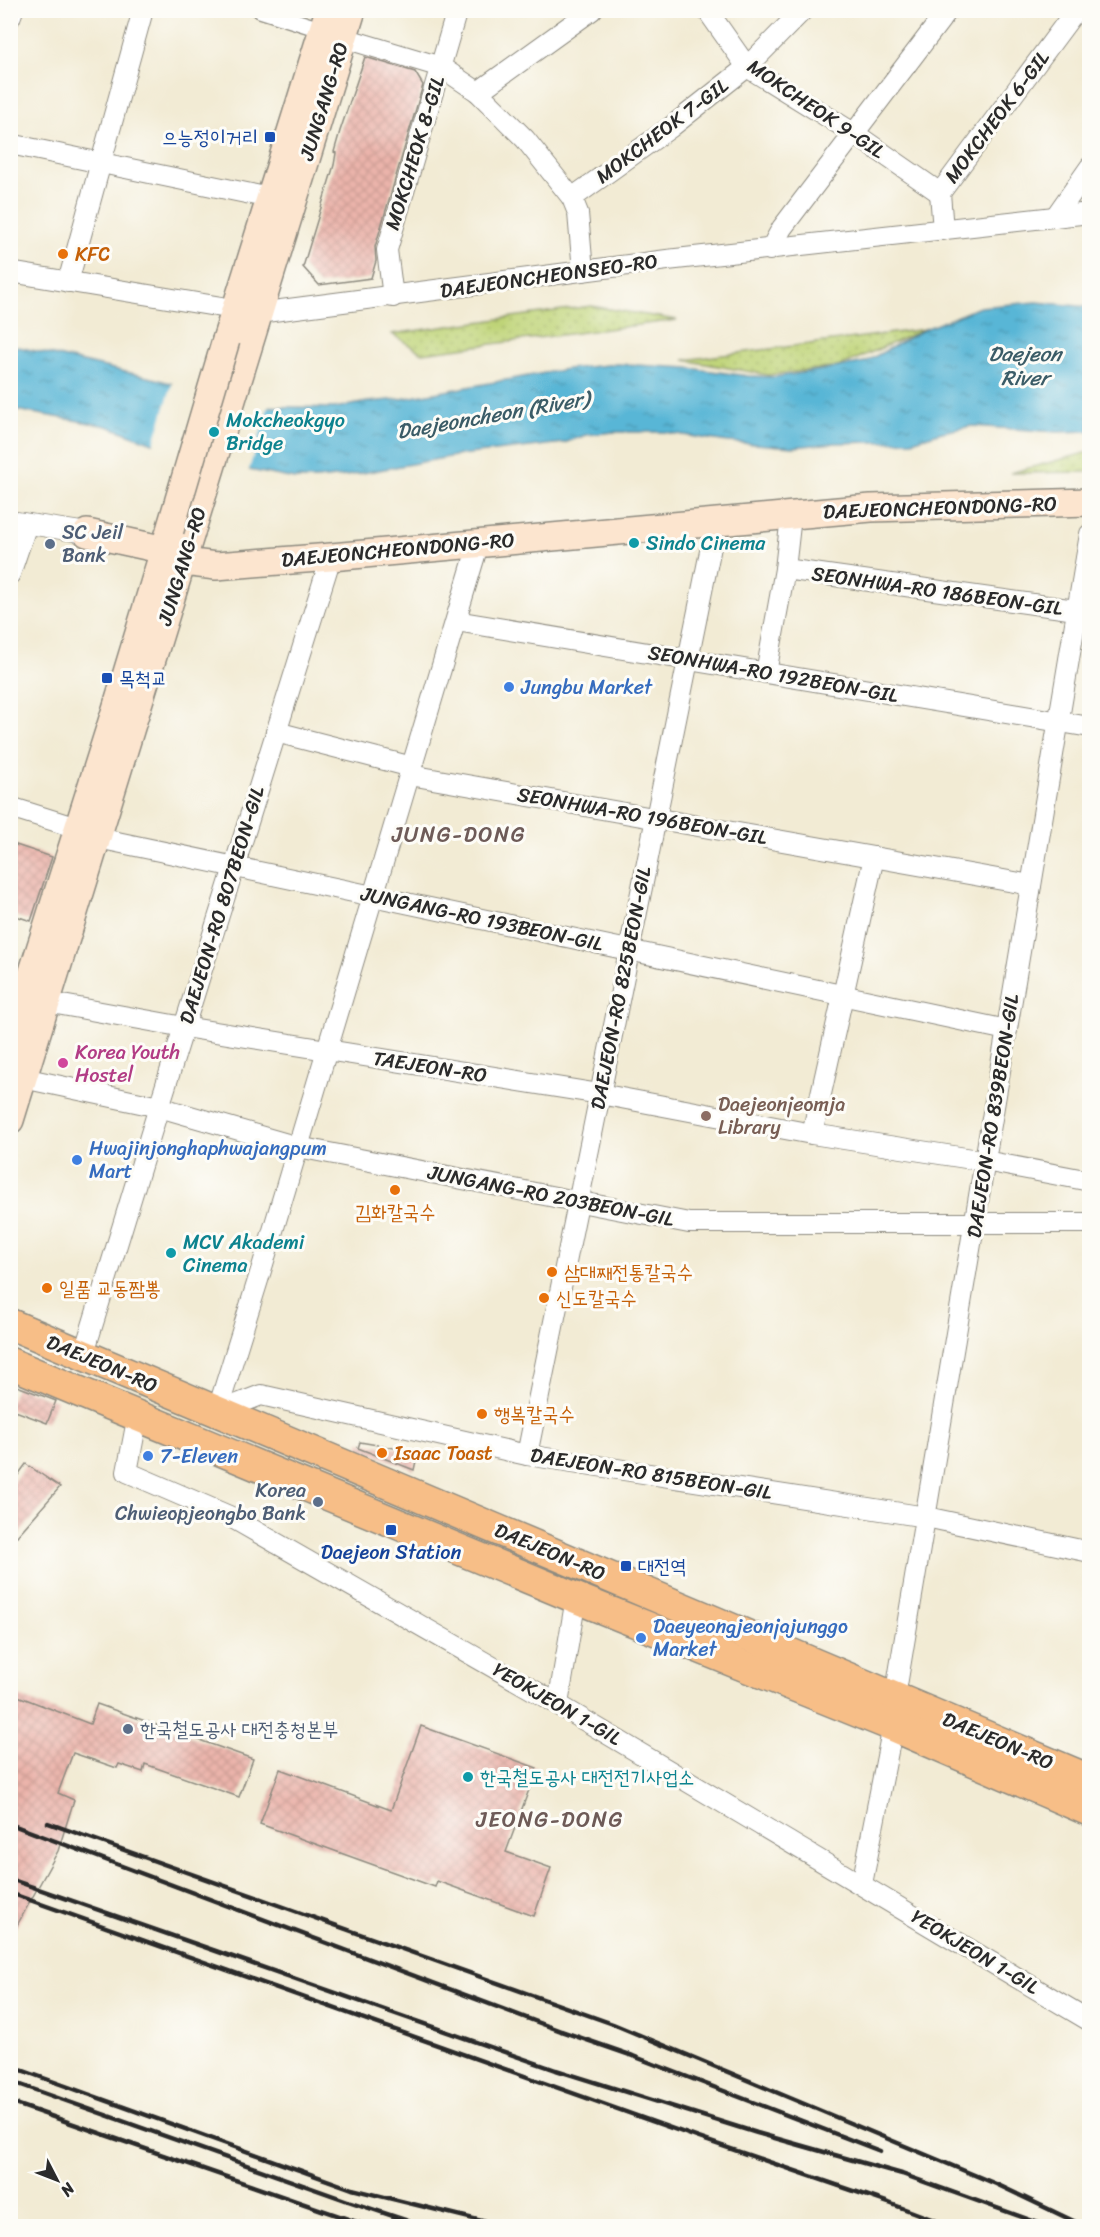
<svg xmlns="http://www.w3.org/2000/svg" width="1100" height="2237" font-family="Sriracha,'Poor Story',sans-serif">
	<defs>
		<pattern id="green-dots" width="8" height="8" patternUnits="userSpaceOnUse" patternTransform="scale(1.5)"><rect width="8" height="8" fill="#bfd478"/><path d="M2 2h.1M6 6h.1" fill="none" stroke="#a4b668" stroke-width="1.8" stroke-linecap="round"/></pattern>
		<pattern id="water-ripples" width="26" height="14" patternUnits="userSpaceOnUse" patternTransform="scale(1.5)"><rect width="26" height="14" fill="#58b6d6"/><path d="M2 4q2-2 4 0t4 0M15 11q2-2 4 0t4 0" fill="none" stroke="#4994ae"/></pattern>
		<pattern id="building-cross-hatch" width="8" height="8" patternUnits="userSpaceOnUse" patternTransform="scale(1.5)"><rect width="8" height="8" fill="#ebb4ab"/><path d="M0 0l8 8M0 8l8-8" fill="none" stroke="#ca9b93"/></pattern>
	</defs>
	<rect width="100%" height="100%" fill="#fdfcf7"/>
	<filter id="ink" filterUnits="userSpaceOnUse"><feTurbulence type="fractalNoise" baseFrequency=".0167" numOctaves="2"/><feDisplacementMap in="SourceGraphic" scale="12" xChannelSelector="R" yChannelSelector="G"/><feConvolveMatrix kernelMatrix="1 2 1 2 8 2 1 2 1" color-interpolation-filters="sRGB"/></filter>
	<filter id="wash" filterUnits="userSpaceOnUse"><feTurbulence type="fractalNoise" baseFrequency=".008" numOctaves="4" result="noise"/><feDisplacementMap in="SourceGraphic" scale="24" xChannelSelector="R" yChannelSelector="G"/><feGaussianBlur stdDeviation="1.35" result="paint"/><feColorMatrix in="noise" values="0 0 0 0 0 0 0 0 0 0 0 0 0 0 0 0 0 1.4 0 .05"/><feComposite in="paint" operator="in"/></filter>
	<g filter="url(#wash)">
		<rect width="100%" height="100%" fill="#f2ebd4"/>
		<g fill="url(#green-dots)" stroke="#758052" stroke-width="1.5">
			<polygon points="591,306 677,320 422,353 392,334"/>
			<polygon points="925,329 838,367 768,375 684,360"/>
			<polygon points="1089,452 1089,472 1010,473"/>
		</g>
		<polygon fill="url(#water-ripples)" stroke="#427080" stroke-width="1.5" points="1036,302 1089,307 1089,431 1058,432 972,426 942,432 912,441 835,443 793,447 728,442 664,432 614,432 586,435 564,443 460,455 346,476 316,479 295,479 199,460 107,426 11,409 10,345 156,379 249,406 335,408 368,402 401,399 567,369 617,364 689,368 748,376 775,377 829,369 865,362 925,329 980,307"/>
		<polygon fill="#f2ebd4" points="173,381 250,403 269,404 248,473 198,463 153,446"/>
		<g id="blocks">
			<g fill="url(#building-cross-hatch)">
				<polygon points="365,57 415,72 423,85 375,247 376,261 371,278 319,285 303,267 334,165 336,153 334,152 340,131"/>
				<polygon points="10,843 52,857 31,921 10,914"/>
				<polygon points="17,1386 56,1401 47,1423 10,1409 10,1402"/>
				<polygon points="360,1442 418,1452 414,1470 358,1448"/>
				<polygon points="26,1464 60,1487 10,1544 10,1486"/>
				<polygon points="10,1693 90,1724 97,1704 253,1759 239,1797 145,1764 143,1772 119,1764 117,1768 73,1753 58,1793 74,1800 58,1851 10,1938"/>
				<polygon points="421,1726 537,1768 506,1852 551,1868 534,1916 437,1881 435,1887 260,1824 280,1769 391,1810"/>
			</g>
		</g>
	</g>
	<g filter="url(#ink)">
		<use href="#blocks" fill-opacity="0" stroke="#8e8b80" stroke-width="1.5"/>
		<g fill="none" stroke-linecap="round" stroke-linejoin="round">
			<defs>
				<polyline id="pedestrian" points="260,10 323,30"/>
				<g id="minor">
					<polyline points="707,10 747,67 855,134 940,193"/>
					<polyline points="10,18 13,10"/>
					<polyline points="344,38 441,67 478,92 525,139 572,198 578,213 583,271"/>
					<polyline points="478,92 592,10"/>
					<polyline points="10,144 270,198"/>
					<polyline points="572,198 671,127 747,67 803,10"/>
					<polyline points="1055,217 1090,167"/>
					<polyline points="943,230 940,193 1076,10"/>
					<polyline points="770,250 782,228 948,10"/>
					<polyline points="10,272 258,313 667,260 1090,213"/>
					<polyline points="68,282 143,10"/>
					<polyline points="393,297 387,250 457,10"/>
					<polyline points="10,521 87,533"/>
					<polyline points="785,569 1090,612"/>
					<polyline points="10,574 27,524"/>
					<polyline points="456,621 1090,727"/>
					<polyline points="766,673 785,569 791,516"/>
					<polyline points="276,732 412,767"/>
					<polyline points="410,775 1031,885"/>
					<polyline points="10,807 77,828"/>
					<polyline points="98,838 1007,1030"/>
					<polyline points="46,1002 184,1027 600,1094 812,1134 985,1161 1090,1181"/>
					<polyline points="23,1078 159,1107 298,1147 689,1223 1090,1223"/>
					<polyline points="812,1134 874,857"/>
					<polyline points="83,1356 159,1107 331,557"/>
					<polyline points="217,1412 263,1264 479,542"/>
					<polyline points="217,1412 261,1395 527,1455 926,1517 1090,1552"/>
					<polyline points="138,1415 127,1472 229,1516 547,1698 1090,2021"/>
					<polyline points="527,1455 716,522"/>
					<polyline points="895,1697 1090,534"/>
					<polyline points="558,1704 576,1598"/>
					<polyline points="862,1884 893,1726"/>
				</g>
				<g id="secondary">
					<polyline points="226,340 329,10"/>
					<polyline points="87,533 165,550 184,562 216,566 331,557 871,508 1090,502"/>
					<polyline points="10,1044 116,709 169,534"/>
					<polyline points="10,1120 352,10"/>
				</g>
				<g id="primary">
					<polyline points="10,1324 1090,1780"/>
					<polyline points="10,1363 576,1598 893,1726 1090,1811"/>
				</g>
			</defs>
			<use href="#pedestrian" stroke="#8e8b80" stroke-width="18"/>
			<use href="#minor" stroke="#8e8b80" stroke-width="22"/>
			<use href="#secondary" stroke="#8e8b80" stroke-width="30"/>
			<use href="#primary" stroke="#8e8b80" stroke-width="33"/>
			<use href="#pedestrian" stroke="#fff" stroke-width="15"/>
			<use href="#minor" stroke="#fff" stroke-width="20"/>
			<use href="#secondary" stroke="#fce5cf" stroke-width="27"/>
			<use href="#primary" stroke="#f7be87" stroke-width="30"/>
			<g stroke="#2b2b2b" stroke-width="4.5">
				<polyline points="48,1823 613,2024 996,2184 1084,2226"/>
				<polyline points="10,1824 561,2031 633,2056 880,2151"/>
				<polyline points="10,1879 556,2070 757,2133 902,2174 1047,2226"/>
				<polyline points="10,1893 699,2138 889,2203 950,2226"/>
				<polyline points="10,2066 352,2189 502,2226"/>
				<polyline points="10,2081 348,2201 411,2222 433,2226"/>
				<polyline points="10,2102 368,2226"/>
			</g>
			<defs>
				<polyline id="secondary-bridge" points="170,530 226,340"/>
			</defs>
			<use href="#secondary-bridge" stroke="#8e8b80" stroke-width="30" stroke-linecap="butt"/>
			<use href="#secondary-bridge" stroke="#fce5cf" stroke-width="27"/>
		</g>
	</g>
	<g fill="#1a4fb4" stroke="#fdfcf7" stroke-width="2">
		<rect x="264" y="131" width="12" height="12" rx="3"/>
		<rect x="101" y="672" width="12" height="12" rx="3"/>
		<rect x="385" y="1524" width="12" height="12" rx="3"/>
		<rect x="620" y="1560" width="12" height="12" rx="3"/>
	</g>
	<g fill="#e8710a" stroke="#fdfcf7" stroke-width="2">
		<circle cx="63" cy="254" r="6"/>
		<circle cx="395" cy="1190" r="6"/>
		<circle cx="552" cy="1272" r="6"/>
		<circle cx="47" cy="1288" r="6"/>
		<circle cx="544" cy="1298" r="6"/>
		<circle cx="482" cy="1414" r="6"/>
		<circle cx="382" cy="1453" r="6"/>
	</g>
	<g fill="#0f9aa8" stroke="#fdfcf7" stroke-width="2">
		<circle cx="214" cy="432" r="6"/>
		<circle cx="634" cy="543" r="6"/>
		<circle cx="171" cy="1253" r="6"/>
		<circle cx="468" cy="1777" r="6"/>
	</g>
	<g fill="#5c6f8a" stroke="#fdfcf7" stroke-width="2">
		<circle cx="50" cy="544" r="6"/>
		<circle cx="318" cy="1502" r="6"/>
		<circle cx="128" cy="1729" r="6"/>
	</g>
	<g fill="#3f7fe0" stroke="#fdfcf7" stroke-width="2">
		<circle cx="509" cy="687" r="6"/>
		<circle cx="77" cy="1160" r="6"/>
		<circle cx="148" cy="1456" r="6"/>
		<circle cx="641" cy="1638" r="6"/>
	</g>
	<circle fill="#d1479c" stroke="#fdfcf7" stroke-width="2" cx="63" cy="1063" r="6"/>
	<circle fill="#8d6e63" stroke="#fdfcf7" stroke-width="2" cx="706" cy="1116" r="6"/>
	<g text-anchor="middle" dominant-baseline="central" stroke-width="6" stroke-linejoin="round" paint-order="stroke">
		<g font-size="20" fill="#2b2b2b" stroke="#fdfcf7">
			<text transform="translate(324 101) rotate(-73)">JUNGANG-RO</text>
			<text transform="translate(816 109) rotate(34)">MOKCHEOK 9-GIL</text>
			<text transform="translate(997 117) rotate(-53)">MOKCHEOK 6-GIL</text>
			<text transform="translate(662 131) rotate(-37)">MOKCHEOK 7-GIL</text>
			<text transform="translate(415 153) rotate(-73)">MOKCHEOK 8-GIL</text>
			<text transform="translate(549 276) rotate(-8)">DAEJEONCHEONSEO-RO</text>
			<text transform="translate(940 508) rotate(-2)">DAEJEONCHEONDONG-RO</text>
			<text transform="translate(398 550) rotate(-5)">DAEJEONCHEONDONG-RO</text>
			<text transform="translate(182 566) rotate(-73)">JUNGANG-RO</text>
			<text transform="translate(937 591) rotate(8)">SEONHWA-RO 186BEON-GIL</text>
			<text transform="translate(773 674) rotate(10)">SEONHWA-RO 192BEON-GIL</text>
			<text transform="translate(642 816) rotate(10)">SEONHWA-RO 196BEON-GIL</text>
			<text transform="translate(222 905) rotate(-73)">DAEJEON-RO 807BEON-GIL</text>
			<text transform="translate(482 919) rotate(12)">JUNGANG-RO 193BEON-GIL</text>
			<text transform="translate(621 988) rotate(-79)">DAEJEON-RO 825BEON-GIL</text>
			<text transform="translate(430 1067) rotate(9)">TAEJEON-RO</text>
			<text transform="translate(993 1116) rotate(-81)">DAEJEON-RO 839BEON-GIL</text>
			<text transform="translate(551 1196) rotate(11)">JUNGANG-RO 203BEON-GIL</text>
			<text transform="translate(102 1364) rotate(23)">DAEJEON-RO</text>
			<text transform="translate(651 1474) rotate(9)">DAEJEON-RO 815BEON-GIL</text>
			<text transform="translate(550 1552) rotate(23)">DAEJEON-RO</text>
			<text transform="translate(557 1704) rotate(30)">YEOKJEON 1-GIL</text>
			<text transform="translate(998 1741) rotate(23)">DAEJEON-RO</text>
			<text transform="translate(975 1952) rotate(31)">YEOKJEON 1-GIL</text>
		</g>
		<g font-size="20" fill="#164399" stroke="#fdfcf7" text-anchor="start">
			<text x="258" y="137" text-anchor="end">으능정이거리</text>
			<text x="119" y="678">목척교</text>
			<text x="391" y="1552" text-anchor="middle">Daejeon Station</text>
			<text x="638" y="1566">대전역</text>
		</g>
		<g font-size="20" fill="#c56008" stroke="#fdfcf7" text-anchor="start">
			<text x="75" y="254">KFC</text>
			<text x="395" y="1212" text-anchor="middle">김화칼국수</text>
			<text x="564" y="1272">삼대째전통칼국수</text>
			<text x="59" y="1288">일품 교동짬뽕</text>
			<text x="556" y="1298">신도칼국수</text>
			<text x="494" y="1414">행복칼국수</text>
			<text x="394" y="1453">Isaac Toast</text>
		</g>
		<g font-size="20" fill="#0d838f" stroke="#fdfcf7" text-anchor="start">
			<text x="226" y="420">Mokcheokgyo<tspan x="226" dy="23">Bridge</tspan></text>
			<text x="646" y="543">Sindo Cinema</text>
			<text x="183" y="1242">MCV Akademi<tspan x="183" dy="23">Cinema</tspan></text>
			<text x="480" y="1777">한국철도공사 대전전기사업소</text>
		</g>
		<g font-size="20" fill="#4e5e75" stroke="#fdfcf7" text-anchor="start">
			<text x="62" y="532">SC Jeil<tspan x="62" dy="23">Bank</tspan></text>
			<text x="306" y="1490" text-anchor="end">Korea<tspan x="306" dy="23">Chwieopjeongbo Bank</tspan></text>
			<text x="140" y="1729">한국철도공사 대전충청본부</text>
		</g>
		<g font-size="20" fill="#366cbe" stroke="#fdfcf7" text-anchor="start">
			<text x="521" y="687">Jungbu Market</text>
			<text x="89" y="1148">Hwajinjonghaphwajangpum<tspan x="89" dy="23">Mart</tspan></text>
			<text x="160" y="1456">7-Eleven</text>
			<text x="653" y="1626">Daeyeongjeonjajunggo<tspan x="653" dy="23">Market</tspan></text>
		</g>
		<g font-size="20" fill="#b23c85" stroke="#fdfcf7" text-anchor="start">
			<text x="75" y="1052">Korea Youth<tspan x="75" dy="23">Hostel</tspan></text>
		</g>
		<g font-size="20" fill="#785e54" stroke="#fdfcf7" text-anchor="start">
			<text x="718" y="1104">Daejeonjeomja<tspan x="718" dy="23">Library</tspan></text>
		</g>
		<g font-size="21" font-style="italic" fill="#3b5c67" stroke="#fdfcf7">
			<text x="1025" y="354">Daejeon<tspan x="1025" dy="24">River</tspan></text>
			<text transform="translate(493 415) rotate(-10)">Daejeoncheon (River)</text>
		</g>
		<g font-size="22" letter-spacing="1.5" fill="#6e5b58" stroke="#fdfcf7">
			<text x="459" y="834">JUNG-DONG</text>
			<text x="550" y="1819">JEONG-DONG</text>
		</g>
	</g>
	<rect width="1100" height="2237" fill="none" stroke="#fdfcf7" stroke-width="36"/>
	<g transform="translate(57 2180) rotate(132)" stroke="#fdfcf7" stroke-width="4.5" paint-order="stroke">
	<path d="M0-4.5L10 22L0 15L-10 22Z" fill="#2b2b2b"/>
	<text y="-9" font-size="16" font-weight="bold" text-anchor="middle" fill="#2b2b2b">N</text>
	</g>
</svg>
